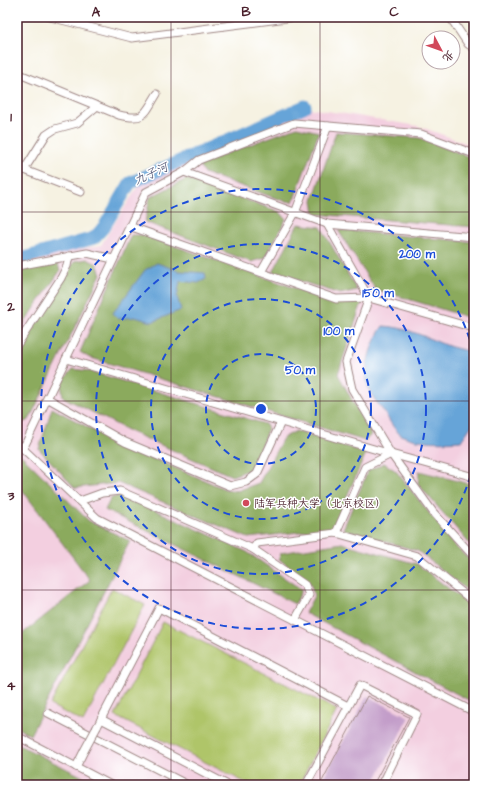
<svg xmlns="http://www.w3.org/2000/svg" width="491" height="802" font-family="'Architects Daughter','LXGW WenKai TC',sans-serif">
	<rect width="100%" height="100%" fill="#fff"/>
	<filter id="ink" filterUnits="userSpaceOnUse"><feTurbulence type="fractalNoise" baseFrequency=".025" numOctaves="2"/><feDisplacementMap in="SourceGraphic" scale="8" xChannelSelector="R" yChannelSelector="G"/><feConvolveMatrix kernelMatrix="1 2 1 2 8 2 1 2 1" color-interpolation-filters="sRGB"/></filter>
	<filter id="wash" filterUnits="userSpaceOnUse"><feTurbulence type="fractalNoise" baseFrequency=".012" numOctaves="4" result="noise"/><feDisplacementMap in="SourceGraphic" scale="16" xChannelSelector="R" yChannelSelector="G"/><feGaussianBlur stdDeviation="0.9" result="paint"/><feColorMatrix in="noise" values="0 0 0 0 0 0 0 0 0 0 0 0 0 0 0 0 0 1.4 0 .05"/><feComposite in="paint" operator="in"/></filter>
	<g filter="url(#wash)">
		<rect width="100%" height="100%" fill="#f6f2e2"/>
		<polygon fill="#f3cfe0" points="309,108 418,126 474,146 474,785 99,785 17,744 17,261 101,245 140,183"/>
		<g fill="#afc569" stroke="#7c724a">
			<polygon points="112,588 145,605 83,722 50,705"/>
			<polygon points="163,622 337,710 299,785 250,785 115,716"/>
		</g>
		<g fill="#8baa5d" stroke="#6a6444">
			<polygon points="297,127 319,132 293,202 284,201 204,173 199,166 201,163"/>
			<polygon points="336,132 420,138 474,159 474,227 315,214 313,200"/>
			<polygon points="187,179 280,212 286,219 265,258 251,262 145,222 150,197"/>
			<polygon points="298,224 321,227 357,290 340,294 273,272"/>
			<polygon points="338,230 474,242 474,319 375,289"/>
			<polygon points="131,235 143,235 335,302 362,302 338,374 371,435 365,441 88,357 80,352"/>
			<polygon points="87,259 97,264 101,274 29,420 17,425 17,350 75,261"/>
			<polygon points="58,264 60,271 17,334 17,271"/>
			<polygon points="73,369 89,371 265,424 268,428 252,469 232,476 131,432 63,397 61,383"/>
			<polygon points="52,408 119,444 225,489 237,491 259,483 283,438 296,431 366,453 333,528 248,538 118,483 75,488 39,449"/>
			<polygon points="17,451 89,521 130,541 30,735 17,728 17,638 90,580 17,483"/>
			<polygon points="384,463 396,471 457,548 474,564 474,596 418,551 343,529 368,471"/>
			<polygon points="419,471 474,485 474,549 418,484"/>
			<polygon points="122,495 247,552 302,590 295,604 105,510 111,498"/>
			<polygon points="342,543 417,564 474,608 474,703 305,613 314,596 311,585 279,559 281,553"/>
			<polygon points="17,744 99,785 17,785"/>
		</g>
		<g fill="#66a4d8" stroke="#586282">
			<polygon points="157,263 179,271 205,273 206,279 198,283 180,281 177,297 181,310 152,322 135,317 118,319 113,313 145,270"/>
			<path d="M383,326C405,327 423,336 443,344C453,348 464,350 474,352V422L461,441C446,442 418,443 403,436C397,434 390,422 386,415C381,407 373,399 369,390C361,371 372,341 383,326Z"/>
		</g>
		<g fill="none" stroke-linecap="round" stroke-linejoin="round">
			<polyline stroke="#66a4d8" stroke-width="13" points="17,260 94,238 104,227 130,183 305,106"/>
		</g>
		<g id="blocks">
			<polygon fill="#c39dc9" points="367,696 409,717 373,785 320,785"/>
		</g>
	</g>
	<g filter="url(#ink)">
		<use href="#blocks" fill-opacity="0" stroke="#a08886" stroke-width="1"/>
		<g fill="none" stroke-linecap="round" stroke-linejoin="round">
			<defs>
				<g id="minor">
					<polyline points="50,17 132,38 295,17"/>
					<polyline points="450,17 468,44 474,48"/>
					<path d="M17,73L119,115C145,121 144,115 157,94"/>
					<polyline points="17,167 81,192"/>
					<polyline points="24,170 46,135 55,129 77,123 97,106"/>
					<polyline points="184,172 327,224 474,237"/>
					<polyline points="327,224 369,298 346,362 352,389 391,454 433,512 474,557"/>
					<polyline points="129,226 336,299 369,298 474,328"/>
					<polyline points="17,266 87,253 113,259"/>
					<polyline points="261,272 295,213 328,126"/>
					<polyline points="17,345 61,278 67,266 69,256"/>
					<polyline points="66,359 391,454 474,477"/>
					<polyline points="47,398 125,442 230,486 246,482 257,474 281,422"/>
					<polyline points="17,443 97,518 474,712"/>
					<polyline points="23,449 146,192 184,172 199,160 294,123 421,134 474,154"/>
					<polyline points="80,501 102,493 120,491 253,549 305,585 309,595 295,620"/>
					<polyline points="336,533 365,467 391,454"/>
					<polyline points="253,549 257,543 336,533 417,556 474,602"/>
					<polyline points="48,713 188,785"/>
					<polyline points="101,719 228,785"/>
					<polyline points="97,727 159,608 348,706"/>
					<polyline points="17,736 111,785"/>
					<polyline points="76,767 84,751"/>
					<polyline points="306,785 360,685 417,714 382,785"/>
				</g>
			</defs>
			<use href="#minor" stroke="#a08886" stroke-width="9"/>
			<use href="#minor" stroke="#fff" stroke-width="7"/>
			<defs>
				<polyline id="minor-bridge" points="84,751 97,727"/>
			</defs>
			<use href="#minor-bridge" stroke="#a08886" stroke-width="9" stroke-linecap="butt"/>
			<use href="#minor-bridge" stroke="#fff" stroke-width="7"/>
		</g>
	</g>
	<path fill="none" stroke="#4a1f2b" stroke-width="1" stroke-opacity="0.55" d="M171,17V785M320,17V785M17,212H474M17,401H474M17,590H474"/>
	<g fill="none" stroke="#1d4ed8" stroke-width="2" stroke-dasharray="7 5">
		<circle cx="261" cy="409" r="55"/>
		<circle cx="261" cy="409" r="110"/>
		<circle cx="261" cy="409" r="165"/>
		<path d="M474 464A220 220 0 1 1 474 354"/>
	</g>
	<circle fill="#d1495b" stroke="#fff" stroke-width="1.5" cx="246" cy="503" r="4"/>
	<g text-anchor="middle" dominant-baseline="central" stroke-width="3" stroke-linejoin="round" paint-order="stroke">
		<g font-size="11" fill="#4a1f2b" stroke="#fff" text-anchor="start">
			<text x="254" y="503">陆军兵种大学（北京校区）</text>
		</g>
		<g font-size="12" font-style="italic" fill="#575b79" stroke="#fff">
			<text transform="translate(151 174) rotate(-25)">九子河</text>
		</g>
	</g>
	<circle cx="261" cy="409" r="6" fill="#1d4ed8" stroke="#fff" stroke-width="2"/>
	<g font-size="12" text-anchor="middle" font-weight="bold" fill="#1d4ed8" stroke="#fff" stroke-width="3" stroke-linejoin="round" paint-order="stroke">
		<text x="417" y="258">200 m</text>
		<text x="378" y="297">150 m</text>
		<text x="339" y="335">100 m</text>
		<text x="300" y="374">50 m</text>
	</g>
	<rect width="491" height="802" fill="none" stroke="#fff" stroke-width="44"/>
	<g transform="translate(441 50) rotate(131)"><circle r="19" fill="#ffffff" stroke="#b7a5aa"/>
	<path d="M0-3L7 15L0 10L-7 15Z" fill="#d1495b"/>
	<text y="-6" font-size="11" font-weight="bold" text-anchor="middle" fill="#4a1f2b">北</text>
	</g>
	<rect x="22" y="22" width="447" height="758" fill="none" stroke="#4a1f2b" stroke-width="1.5"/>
	<g font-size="13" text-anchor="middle" font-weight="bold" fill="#4a1f2b">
		<text x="96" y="16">A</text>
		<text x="246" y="16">B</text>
		<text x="394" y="16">C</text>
		<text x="11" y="121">1</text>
		<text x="11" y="311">2</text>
		<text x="11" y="500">3</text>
		<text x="11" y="690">4</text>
	</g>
</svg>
